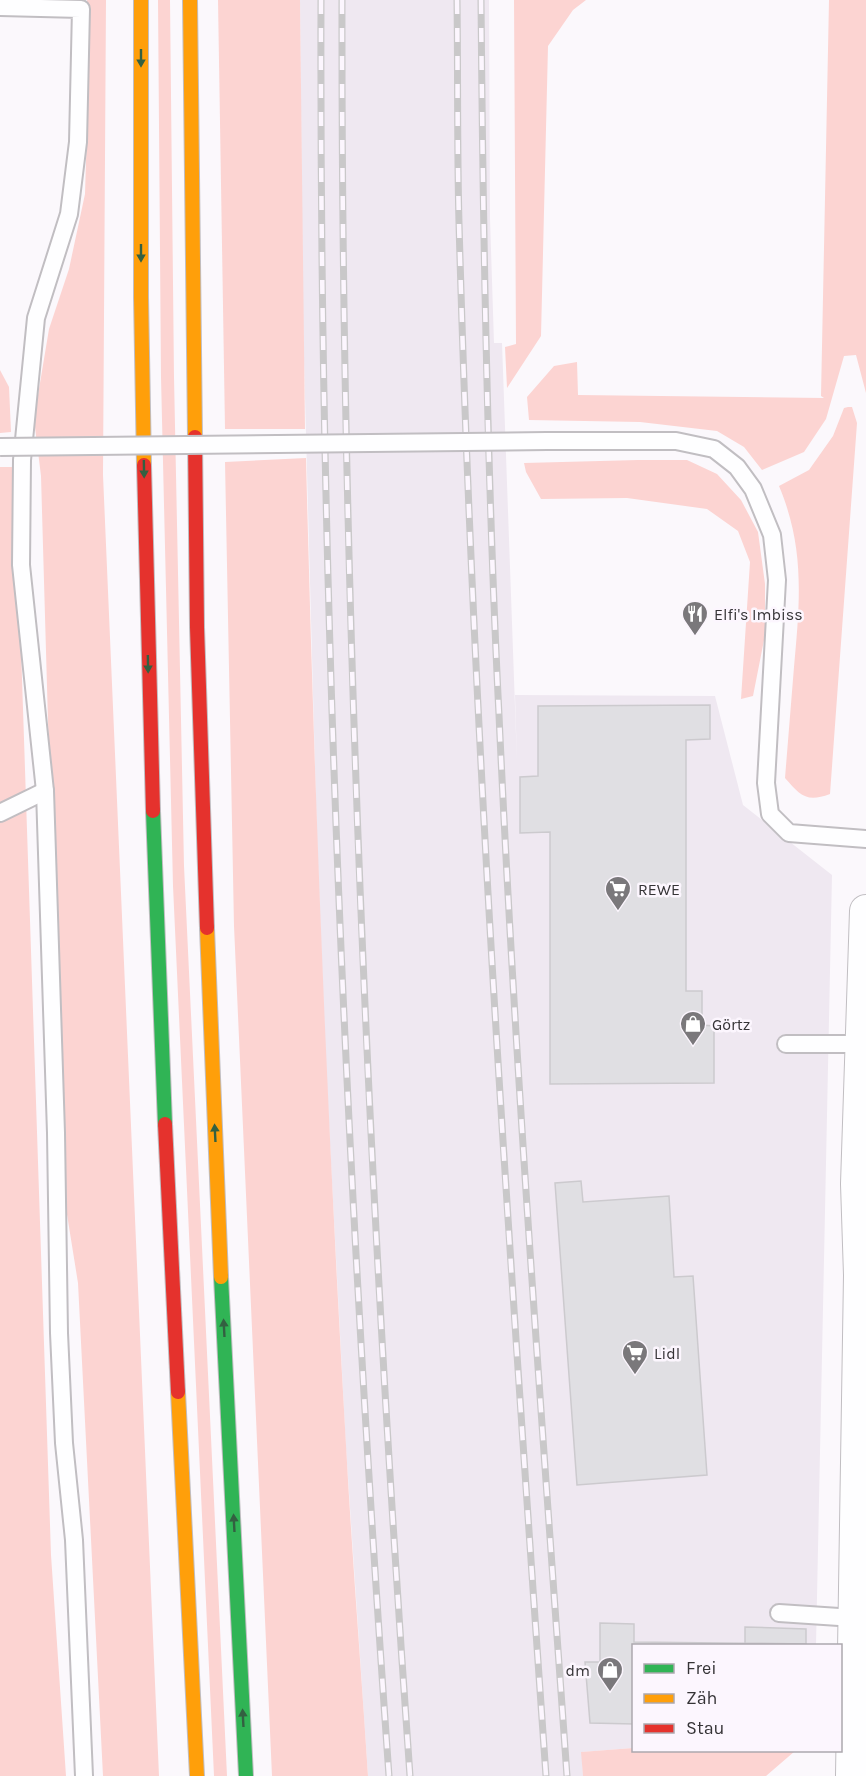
<svg xmlns="http://www.w3.org/2000/svg" width="866" height="1776" font-family="Karla,sans-serif">
	<rect width="100%" height="100%" fill="#fbf8fc"/>
	<polygon fill="#efe8f1" points="300,0 489,0 490,218 494,343 502,343 517,763 515,695 715,696 743,805 832,875 816,1645 634,1646 633,1748 582,1752 583,1776 368,1776 346,1448 326,1068 317,841 303,323"/>
	<g fill="#fcd4d2">
		<polygon points="87,0 106,0 103,475 159,1776 103,1776 78,1283 61,1177 41,476 34,419 49,329 69,269 85,194 87,129"/>
		<polygon points="158,0 170,0 174,377 184,866 227,1776 214,1776 173,886 161,377"/>
		<polygon points="218,0 300,0 305,429 225,429"/>
		<polygon points="514,0 586,0 573,10 548,46 541,336 507,388 505,347 516,344"/>
		<polygon points="829,0 866,0 866,393 856,355 844,356 826,419 804,452 762,470 744,447 717,431 640,422 529,420 527,397 554,366 577,362 578,395 824,398 821,396"/>
		<polygon points="0,370 9,387 11,432 0,433"/>
		<path d="M848,407H852L857,423L830,794C806,803 800,795 785,778C788,741 791,704 794,667C800,601 805,548 779,486L809,470L833,436L844,408Z"/>
		<path d="M306,458C314,788 327,1117 346,1445C352,1556 361,1666 368,1776H272L234,926L225,462Z"/>
		<polygon points="638,460 687,460 717,474 741,500 758,532 765,584 765,635 753,696 741,699 750,562 738,531 707,509 627,498 541,499 526,472 524,463"/>
		<polygon points="0,467 15,467 51,1555 66,1776 0,1776"/>
		<polygon points="633,1748 634,1750 795,1751 766,1776 583,1776 581,1752"/>
	</g>
	<g fill="#e0dfe3" stroke="#cccace" stroke-width="1.5">
		<polygon points="710,705 710,739 686,740 686,991 702,991 702,1025 714,1026 714,1083 550,1084 550,832 520,833 520,777 538,776 538,706"/>
		<polygon points="581,1181 583,1202 669,1196 674,1277 693,1276 707,1475 577,1485 555,1183"/>
		<polygon points="600,1623 634,1624 634,1642 806,1644 806,1646 634,1646 634,1724 590,1723 585,1662 600,1662"/>
		<polygon points="745,1627 806,1629 806,1644 745,1643"/>
	</g>
	<g fill="none" stroke-linecap="round" stroke-linejoin="round">
		<defs>
			<g id="lane">
				<polyline points="0,7 81,9 78,142 69,214 36,318 22,460 21,565 45,791 56,1133 59,1333 64,1443 74,1540 84,1776"/>
				<polyline points="547,441 676,441 714,449 737,467 753,489 772,535 777,580 766,783 770,814 789,833 866,839"/>
				<polyline points="0,813 45,791"/>
				<polyline points="786,1044 862,1044"/>
				<polyline points="779,1613 854,1618"/>
			</g>
			<polyline id="street" points="852,1776 860,1275 857,1184 866,911"/>
			<g id="fast">
				<polyline points="153,811 165,1124"/>
				<polyline points="221,1277 246,1776"/>
			</g>
			<g id="slow">
				<polyline points="141,0 141,297 144,465"/>
				<polyline points="190,0 195,437"/>
				<polyline points="207,928 221,1277"/>
				<polyline points="178,1392 197,1776"/>
			</g>
			<g id="jam">
				<polyline points="195,437 197,627 207,928"/>
				<polyline points="144,465 153,811"/>
				<polyline points="165,1124 178,1392"/>
			</g>
		</defs>
		<use href="#lane" stroke="#c1bec2" stroke-width="20"/>
		<use href="#street" stroke="#c1bec2" stroke-width="34"/>
		<use href="#fast" stroke="#c1bec2" stroke-width="16"/>
		<use href="#slow" stroke="#c1bec2" stroke-width="16"/>
		<use href="#jam" stroke="#c1bec2" stroke-width="16"/>
		<use href="#lane" stroke="#fefeff" stroke-width="16"/>
		<use href="#street" stroke="#fefeff" stroke-width="32"/>
		<use href="#fast" stroke="#30b455" stroke-width="14"/>
		<use href="#slow" stroke="#ff9f0a" stroke-width="14"/>
		<use href="#jam" stroke="#e5322d" stroke-width="14"/>
		<defs>
			<g id="rail">
				<path d="M321,0C319,592 347,1185 389,1776"/>
				<path d="M342,0C341,592 368,1185 410,1776"/>
				<path d="M457,0C458,74 457,149 459,223C473,742 510,1259 546,1776"/>
				<path d="M481,0C483,238 487,477 499,715C515,1069 542,1422 567,1776"/>
			</g>
		</defs>
		<use href="#rail" stroke="#c9c8c9" stroke-width="7"/>
		<use href="#rail" stroke="#fcf6fe" stroke-width="4.5" stroke-dasharray="14" stroke-linecap="butt"/>
		<defs>
			<polyline id="lane-bridge" points="0,447 547,441"/>
		</defs>
		<use href="#lane-bridge" stroke="#c1bec2" stroke-width="20" stroke-linecap="butt"/>
		<use href="#lane-bridge" stroke="#fefeff" stroke-width="16"/>
	</g>
	<defs><path id="oneway-solid" d="M-6-.8H1V-3.2L6.5 0L1 3.2V.8H-6Z" transform="scale(1.5)"/></defs>
	<g fill="#336041">
		<use href="#oneway-solid" transform="translate(141 58) rotate(90)"/>
		<use href="#oneway-solid" transform="translate(141 253) rotate(90)"/>
		<use href="#oneway-solid" transform="translate(144 469) rotate(89)"/>
		<use href="#oneway-solid" transform="translate(148 664) rotate(89)"/>
		<use href="#oneway-solid" transform="translate(215 1133) rotate(-93)"/>
		<use href="#oneway-solid" transform="translate(224 1328) rotate(-93)"/>
		<use href="#oneway-solid" transform="translate(234 1523) rotate(-93)"/>
		<use href="#oneway-solid" transform="translate(243 1718) rotate(-93)"/>
	</g>
	<defs>
		<symbol id="restaurant-pin" viewBox="-11 -11 22 30"><path d="M0 17L-7.5 6A9.5 9.5 0 1 1 7.5 6Z" fill="#7a787b" stroke="#fcf6fe"/><path d="M-5-6h1v4h1v-4h1v4h1v-4h1v5L-1.5 .5V6h-2V.5L-5-1ZM5-6V6H3V1.5H1.5Q1.5-4 5-6Z" fill="#fff"/></symbol>
		<symbol id="supermarket-pin" viewBox="-11 -11 22 30"><path d="M0 17L-7.5 6A9.5 9.5 0 1 1 7.5 6Z" fill="#7a787b" stroke="#fcf6fe"/><path d="M-6-5.5h2.5l.6 2H6L4.5 2H-2.5L-4.4-4H-6ZM-1.5 3.2a1.3 1.3 0 1 0 .1 0ZM3 3.2a1.3 1.3 0 1 0 .1 0Z" fill="#fff"/></symbol>
		<symbol id="shop-pin" viewBox="-11 -11 22 30"><path d="M0 17L-7.5 6A9.5 9.5 0 1 1 7.5 6Z" fill="#7a787b" stroke="#fcf6fe"/><path d="M-5-2.5h2.3a2.7 3.5 0 0 1 5.4 0H5L5.5 6h-11ZM-1.5-2.5h3a1.5 2.3 0 0 0-3 0Z" fill="#fff"/></symbol>
	</defs>
	<g fill-rule="evenodd">
		<use href="#restaurant-pin" x="680" y="599" width="30" height="40"/>
		<use href="#supermarket-pin" x="603" y="874" width="30" height="40"/>
		<use href="#shop-pin" x="678" y="1009" width="30" height="40"/>
		<use href="#supermarket-pin" x="620" y="1338" width="30" height="40"/>
		<use href="#shop-pin" x="595" y="1655" width="30" height="40"/>
	</g>
	<g text-anchor="middle" dominant-baseline="central" stroke-width="5" stroke-linejoin="round" paint-order="stroke">
		<g font-size="16" fill="#353336" stroke="#fcf6fe" text-anchor="start">
			<text x="714" y="614">Elfi's Imbiss</text>
			<text x="638" y="889">REWE</text>
			<text x="712" y="1024">Görtz</text>
			<text x="654" y="1353">Lidl</text>
			<text x="590" y="1670" text-anchor="end">dm</text>
		</g>
	</g>
	<rect x="632" y="1644" width="210" height="108" fill="#fcf6fe" stroke="#aca8ae" stroke-width="1.5"/>
	<rect x="644" y="1664" width="30" height="9" fill="#30b455" stroke="#aca8ae" stroke-width="1.5"/>
	<text x="686" y="1674" font-size="18" fill="#353336">Frei</text>
	<rect x="644" y="1694" width="30" height="9" fill="#ff9f0a" stroke="#aca8ae" stroke-width="1.5"/>
	<text x="686" y="1704" font-size="18" fill="#353336">Zäh</text>
	<rect x="644" y="1724" width="30" height="9" fill="#e5322d" stroke="#aca8ae" stroke-width="1.5"/>
	<text x="686" y="1734" font-size="18" fill="#353336">Stau</text>
</svg>
